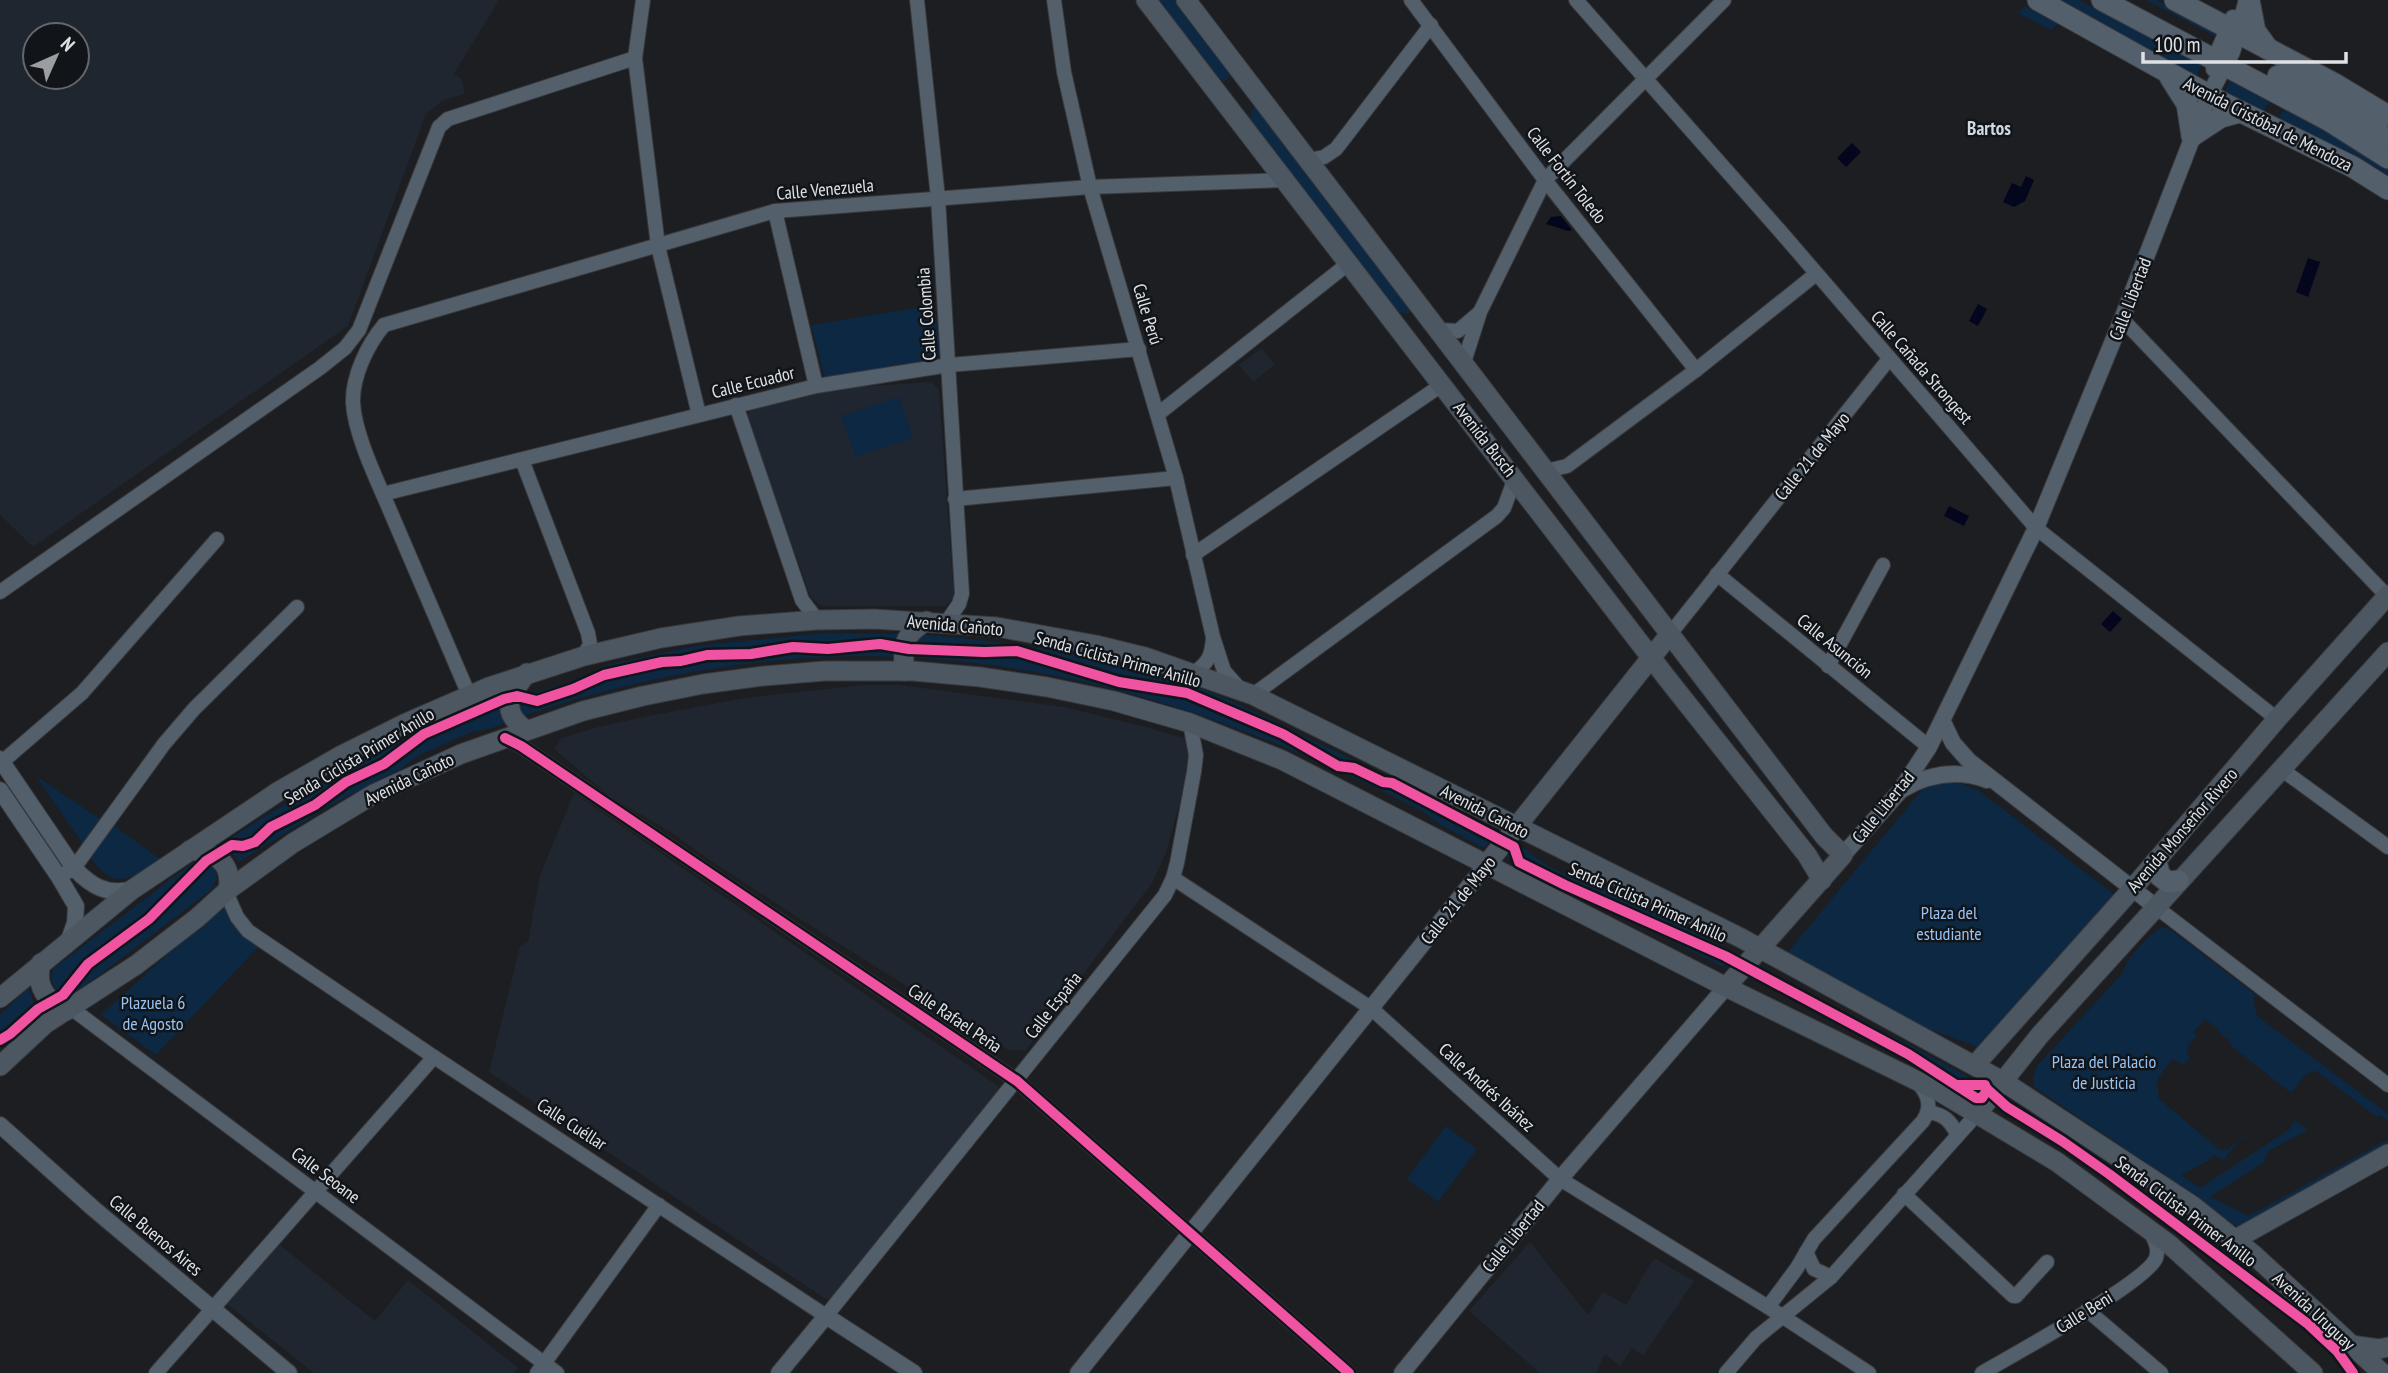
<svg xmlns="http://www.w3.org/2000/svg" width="2388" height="1373" font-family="'PT Sans Narrow',sans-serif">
	<rect width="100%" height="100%" fill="#1c1e21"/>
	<g fill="#1f262f" fill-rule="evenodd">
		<path d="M0,0H499L454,74L462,79L465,94L444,100L426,114L348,326L33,547L0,515ZM35,35H77V77H35Z"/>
		<polygon points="1262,348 1275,365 1253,382 1239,365"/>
		<polygon points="932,382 939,390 954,597 945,606 822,606 811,598 747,418 750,409 798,396 841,388"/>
		<polygon points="863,685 900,685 1064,707 1142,726 1186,739 1192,746 1192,759 1166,853 1152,883 1026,1050 1009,1050 825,935 711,861 672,833 611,797 554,749 562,738 598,727 649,716 744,698"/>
		<polygon points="574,793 998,1086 999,1095 835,1296 827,1300 489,1072 520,946 528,942 540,875"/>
		<polygon points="276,1242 375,1321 408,1280 518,1368 514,1373 314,1373 227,1304"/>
		<polygon points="1530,1242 1588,1315 1603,1292 1626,1305 1652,1261 1656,1259 1694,1281 1643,1356 1632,1348 1620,1366 1605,1354 1596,1373 1540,1373 1469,1311"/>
	</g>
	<g fill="#0c2843">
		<polygon points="1158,0 1178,0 1231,68 1230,76 1227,80 1223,81 1217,76"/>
		<polygon points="2060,0 2079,0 2201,64 2196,78 2112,28"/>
		<polygon points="2146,0 2156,0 2218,32 2216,37"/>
		<polygon points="2024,6 2058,23 2052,30 2019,14"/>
		<polygon points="2232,76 2273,98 2265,108 2266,116 2223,95"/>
		<polygon points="1257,107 1412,308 1409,314 1396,312 1250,123 1251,110"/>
		<polygon points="2286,108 2388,165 2388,180 2281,120 2279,116"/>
		<polygon points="922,307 925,318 936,318 941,351 937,359 825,378 811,325"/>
		<polygon points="899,397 913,438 856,457 841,416"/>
		<path d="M825,633L903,634L899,657C770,652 642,675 520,717L515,693L536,692L569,682L611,664L695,646Z"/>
		<path d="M917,634C1001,641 1083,652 1164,676C1215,691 1262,715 1310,739C1373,769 1434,801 1496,833L1484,848L1441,825L1422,811C1254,726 1098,668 909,657Z"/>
		<path d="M504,696L511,721L492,728L472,732L419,755L401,769L327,807L239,862L224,842C287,802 352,763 420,732C448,720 476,708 504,696Z"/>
		<polygon points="36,776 102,820 85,847"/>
		<polygon points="1947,782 1960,783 1978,790 2115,895 1978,1047 1918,1025 1783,958 1921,791 1932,784"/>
		<path d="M113,825L160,859C132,879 114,892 91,858Z"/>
		<path d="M1517,844C1528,849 1535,858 1545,864C1564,875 1583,884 1605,887L1735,953L1723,967L1506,857Z"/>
		<path d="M196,860H201L214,867L217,878L211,890L74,994L63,995C52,988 49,980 54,968Z"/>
		<polygon points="226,901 262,943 156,1055 101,1015"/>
		<path d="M2162,927L2171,930L2256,995L2253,999L2257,1016L2388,1114V1121L2380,1115L2377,1117L2316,1071L2306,1074L2291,1093L2229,1044L2231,1042L2218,1031L2219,1030L2205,1019L2193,1033L2197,1036L2187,1047L2189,1050L2186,1054L2190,1057L2184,1065L2172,1059L2157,1080L2159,1099L2220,1150L2229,1149L2242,1135L2247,1139L2241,1137L2224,1160L2214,1155L2208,1161L2181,1175L2200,1188L2290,1129L2294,1120L2308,1130L2267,1152L2264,1162L2210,1197L2247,1215L2252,1214L2388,1139V1147L2239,1227L2218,1215L2174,1182L2034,1087L2033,1078L2037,1066L2122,974C2124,961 2150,933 2162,927Z"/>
		<polygon points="1770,976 1904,1042 1978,1082 1995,1087 1979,1102 1886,1048 1763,983"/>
		<polygon points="29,987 33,1001 41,1012 0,1049 0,1015"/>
		<polygon points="1446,1126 1477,1149 1438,1202 1407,1179"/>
	</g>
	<g fill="#03061d">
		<polygon points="1852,143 1861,152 1846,167 1837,158"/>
		<polygon points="2026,176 2034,180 2025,201 2014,207 2003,202 2012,183 2021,187"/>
		<polygon points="1561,216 1572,230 1568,231 1546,224 1551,217"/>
		<polygon points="2308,258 2320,262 2308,297 2296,292"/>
		<polygon points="1978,304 1987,309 1978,326 1969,321"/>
		<polygon points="1949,506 1969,516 1964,526 1944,516"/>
		<polygon points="2113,611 2122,619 2110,632 2101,624"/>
	</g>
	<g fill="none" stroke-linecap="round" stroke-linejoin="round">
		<defs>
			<g id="minor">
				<polyline points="643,0 635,58 658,246 699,415"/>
				<polyline points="917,0 938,198 962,594 959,604 946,623"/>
				<polyline points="1054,0 1064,72 1090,187 1176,478 1213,637 1224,671 1239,688"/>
				<polyline points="1411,0 1545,180 1696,370"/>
				<polyline points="1576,0 1780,231 2036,528 2277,719"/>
				<polyline points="1309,160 1324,157 1336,149 1431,25"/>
				<polyline points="775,211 816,386"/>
				<polyline points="2122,319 2387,596"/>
				<polyline points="384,325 775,211 1090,187 1285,180"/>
				<path d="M384,325C368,344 352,376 353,403C355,436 378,482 391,513C417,574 443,635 469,695"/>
				<polyline points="1439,330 1458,331 1479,313"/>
				<polyline points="1464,362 1480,312 1545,180 1724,0"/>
				<polyline points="736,405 802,600 817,620"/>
				<polyline points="1158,414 1349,263"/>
				<polyline points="522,460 588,633 590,644 584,656"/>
				<polyline points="1546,471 1567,466 1696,370 1816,274"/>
				<polyline points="383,494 816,386 949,365 1139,349"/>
				<polyline points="955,499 1176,478"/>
				<polyline points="1193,555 1443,384"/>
				<polyline points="1717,574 1929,747"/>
				<polyline points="0,592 320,368 345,348 359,330 439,127 448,119 635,58"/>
				<polyline points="1670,634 1889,359"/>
				<polyline points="1828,666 1883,565"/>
				<path d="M1193,673C1208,664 1212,655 1213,638"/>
				<polyline points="1253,695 1497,516 1504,508 1515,478"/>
				<polyline points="505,738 521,746 1017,1081 1349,1373"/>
				<polyline points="2,762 82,693 217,539"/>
				<polyline points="2281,769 2388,847"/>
				<polyline points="59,877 74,868 164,744 194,709 297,607"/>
				<polyline points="1173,878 1372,1009 1560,1179 1768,1307 1869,1373"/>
				<polyline points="226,892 237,917 248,931 434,1057 826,1316 1165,895 1173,878 1177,863 1194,772 1196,755 1190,723"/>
				<polyline points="2156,907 2388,1085"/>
				<polyline points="71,1008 557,1373"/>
				<path d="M1929,1112C1944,1115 1950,1120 1957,1134"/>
				<polyline points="1904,1194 2013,1296 2016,1296 2047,1262"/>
				<polyline points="1806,1252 1814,1269 1831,1277"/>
				<path d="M1768,1307L1797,1268L1814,1239L1923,1121C1932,1107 1929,1095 1918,1083"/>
				<polyline points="2087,1310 2161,1373"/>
				<polyline points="156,1373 434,1057"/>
				<polyline points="537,1373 659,1205"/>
				<polyline points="1726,1373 1756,1338 1831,1277 1977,1114"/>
				<path d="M1982,1373C2011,1356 2147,1282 2156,1258C2159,1248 2155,1241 2151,1233"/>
			</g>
			<g id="tertiary">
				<polyline points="2214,69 2215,59 2233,18"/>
				<polyline points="1943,722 1953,743 1969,761 2156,907"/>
				<path d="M0,759L74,868C91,886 107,896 133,889"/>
				<polyline points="0,790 59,877 76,906 75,923 69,940"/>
				<path d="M1901,790C1928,774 1957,769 1987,780"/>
				<polyline points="1843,855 1900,791 1929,747 2036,528 2122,319 2209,95 2232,52 2247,0"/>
				<polyline points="0,1125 94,1209 289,1373"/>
				<polyline points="779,1373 826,1316 914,1373"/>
				<polyline points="1078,1373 1486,865"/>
				<polyline points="1402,1373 1560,1179 1726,987"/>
			</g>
			<g id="secondary">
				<polyline points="1146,0 1666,677 1807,855 1822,880"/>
				<polyline points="1186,0 1824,836 1843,855 1726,987"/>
				<path d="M904,671C903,645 903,634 927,621"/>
				<path d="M526,730C499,711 510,695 527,673"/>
				<path d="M190,850C215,853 233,861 228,890"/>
				<polyline points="1486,865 1670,634"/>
				<path d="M41,963C35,985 46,1003 68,1010"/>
				<polyline points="0,998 133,889 279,791 340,756 404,724 489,687 584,656 661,638 739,626 817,620 875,619 997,627 1096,645 1145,657 1253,695 1741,938 2004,1082 2193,1206 2254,1255 2382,1373"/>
				<polyline points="1975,1065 2133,888 2277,719 2388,595"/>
				<polyline points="0,1066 45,1024 136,965 197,918 228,890 293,843 374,794 461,754 583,711 643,696 703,684 764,676 825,671 913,671 980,677 1047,687 1114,701 1190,723 1282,760 1726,987 1942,1093 2057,1162 2170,1245 2313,1373"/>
				<polyline points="1977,1114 2040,1035 2388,652"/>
				<polyline points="2236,1239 2388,1154"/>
				<polyline points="2351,1345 2379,1349 2388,1347"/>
			</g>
			<g id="primary">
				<polyline points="2038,0 2223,103 2353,167 2388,189"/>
				<polyline points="2102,0 2328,120 2388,158"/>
				<polyline points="2175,0 2335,84 2388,116"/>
				<polyline points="2249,0 2255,31 2268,49"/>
				<polyline points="2278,76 2353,117 2388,140"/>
				<polyline points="2170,77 2187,104 2192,136"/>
				<polyline points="2192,136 2221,117 2240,112"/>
				<polyline points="2156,862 2160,876 2168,882 2178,881"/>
			</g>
		</defs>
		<use href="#minor" stroke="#38393c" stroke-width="16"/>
		<use href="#tertiary" stroke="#38393c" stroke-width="18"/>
		<use href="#secondary" stroke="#38393c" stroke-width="21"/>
		<use href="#primary" stroke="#38393c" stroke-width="23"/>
		<use href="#minor" stroke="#535f6b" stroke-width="14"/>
		<use href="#tertiary" stroke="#535f6b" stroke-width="16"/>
		<use href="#secondary" stroke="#4d5762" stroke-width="19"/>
		<use href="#primary" stroke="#545f6c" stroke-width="21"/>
		<defs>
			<g id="cycleway">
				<polyline points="505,738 521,746 1017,1081 1349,1373"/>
				<polyline points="0,1040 10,1034 38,1009 63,995 88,964 149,919 206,861 232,845 243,846 255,842 271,827 315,805 346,782 384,764 424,734 504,699 517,696 537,701 573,689 604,675 662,662 681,661 707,655 751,654 793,647 828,649 880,644 909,649 984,652 1017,651 1119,682 1187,693 1283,734 1338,766 1354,768 1383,782 1392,783 1514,847 1519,862 1565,885 1725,956 1908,1054 1976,1098 1982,1098 1987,1090 1985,1085 1957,1085"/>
				<polyline points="1987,1089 2007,1107 2062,1141 2109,1174 2308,1324 2337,1351 2353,1373"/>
			</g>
		</defs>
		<use href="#cycleway" stroke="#11151a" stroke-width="15"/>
		<use href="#cycleway" stroke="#f153a3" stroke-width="10"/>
	</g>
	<g text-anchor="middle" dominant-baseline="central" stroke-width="5" stroke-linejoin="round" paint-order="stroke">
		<g font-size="18" fill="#dfe2e5" stroke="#11151a">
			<text transform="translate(2268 124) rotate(27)">Avenida Cristóbal de Mendoza</text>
			<text transform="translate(1567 175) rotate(52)">Calle Fortín Toledo</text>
			<text transform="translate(825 189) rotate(-5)">Calle Venezuela</text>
			<text transform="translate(2130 299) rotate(-69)">Calle Libertad</text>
			<text transform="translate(926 314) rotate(-94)">Calle Colombia</text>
			<text transform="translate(1148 314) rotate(73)">Calle Perú</text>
			<text transform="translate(1922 367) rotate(49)">Calle Cañada Strongest</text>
			<text transform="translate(753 382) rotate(-14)">Calle Ecuador</text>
			<text transform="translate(1485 439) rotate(52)">Avenida Busch</text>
			<text transform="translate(1812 456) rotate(-51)">Calle 21 de Mayo</text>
			<text transform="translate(955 625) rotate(5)">Avenida Cañoto</text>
			<text transform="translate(1835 646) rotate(39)">Calle Asunción</text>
			<text transform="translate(1118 659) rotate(15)">Senda Ciclista Primer Anillo</text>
			<text transform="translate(359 756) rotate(-31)">Senda Ciclista Primer Anillo</text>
			<text transform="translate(409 779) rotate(-26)">Avenida Cañoto</text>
			<text transform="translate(1883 807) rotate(-51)">Calle Libertad</text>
			<text transform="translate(1485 811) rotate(27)">Avenida Cañoto</text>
			<text transform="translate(2182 830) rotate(-49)">Avenida Monseñor Rivero</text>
			<text transform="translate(1458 900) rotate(-51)">Calle 21 de Mayo</text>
			<text transform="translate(1648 902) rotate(24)">Senda Ciclista Primer Anillo</text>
			<text transform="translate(1053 1005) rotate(-52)">Calle España</text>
			<text transform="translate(955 1018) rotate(34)">Calle Rafael Peña</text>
			<text transform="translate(1487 1087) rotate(42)">Calle Andrés Ibáñez</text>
			<text transform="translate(572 1124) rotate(33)">Calle Cuéllar</text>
			<text transform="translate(326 1175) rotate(37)">Calle Seoane</text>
			<text transform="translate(2186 1211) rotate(37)">Senda Ciclista Primer Anillo</text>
			<text transform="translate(156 1235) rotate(40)">Calle Buenos Aires</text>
			<text transform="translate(1513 1236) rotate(-51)">Calle Libertad</text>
			<text transform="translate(2314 1311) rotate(43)">Avenida Uruguay</text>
			<text transform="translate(2084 1312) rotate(-32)">Calle Beni</text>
		</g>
		<g font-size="18" fill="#97c3f3" stroke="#11151a">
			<text x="1949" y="912">Plaza del<tspan x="1949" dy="21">estudiante</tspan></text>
			<text x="153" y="1002">Plazuela 6<tspan x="153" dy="21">de Agosto</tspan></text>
			<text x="2104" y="1061">Plaza del Palacio<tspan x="2104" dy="21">de Justicia</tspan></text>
		</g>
		<g font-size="19" font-weight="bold" fill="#d2d8df" stroke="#11151a">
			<text x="1989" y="128">Bartos</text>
		</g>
	</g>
	<g transform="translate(56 56) rotate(45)"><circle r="33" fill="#11151a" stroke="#63676b" stroke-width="2"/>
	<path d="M0-5L12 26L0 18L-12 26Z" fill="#9b9da0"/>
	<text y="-10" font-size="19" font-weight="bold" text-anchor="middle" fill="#dfe2e5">N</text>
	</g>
	<path d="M2143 52v10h203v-10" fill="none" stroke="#dfe2e5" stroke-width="3.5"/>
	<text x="2154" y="52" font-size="21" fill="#dfe2e5" stroke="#11151a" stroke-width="5" paint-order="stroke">100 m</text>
</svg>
